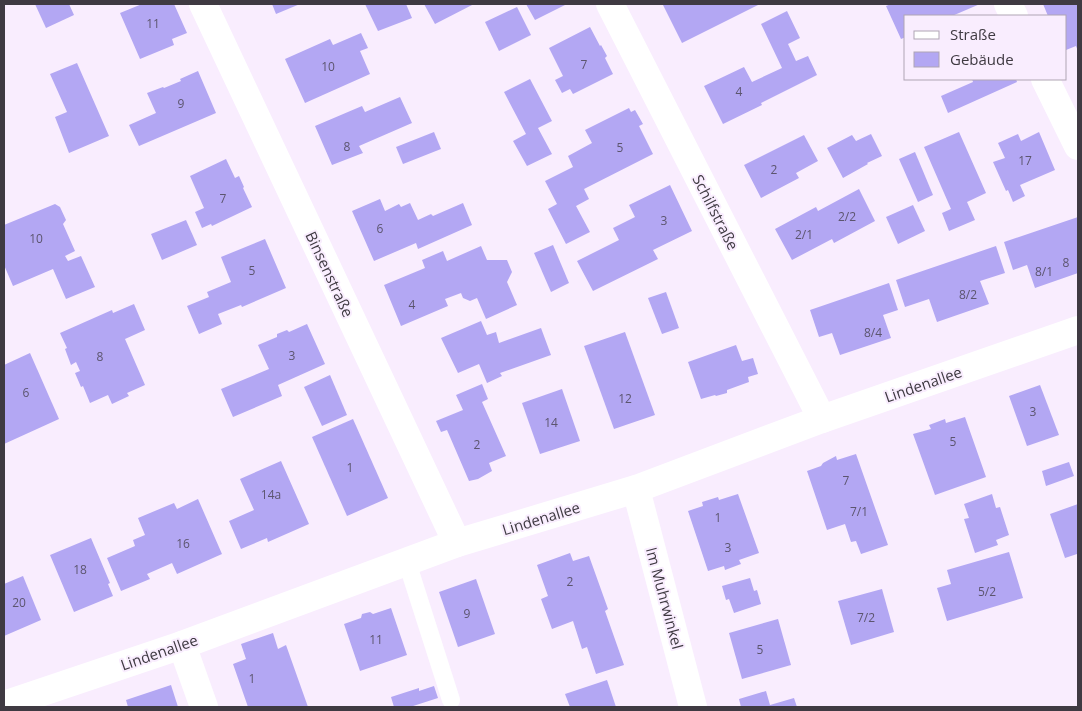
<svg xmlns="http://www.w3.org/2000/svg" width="1082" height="711" font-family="'Open Sans',sans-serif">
	<rect width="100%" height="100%" fill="#f9edfe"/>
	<g fill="#b3a7f3">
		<polygon points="35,4 69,4 74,15 46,28"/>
		<polygon points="142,4 174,4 187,33 172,39 174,45 140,59 120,13"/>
		<polygon points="272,4 300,4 276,14"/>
		<polygon points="365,4 406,4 412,18 378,31"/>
		<polygon points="424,4 474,4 435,24"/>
		<polygon points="526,4 567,4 535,20"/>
		<polygon points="666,4 760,4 682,43 663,5"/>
		<polygon points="891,4 980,4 952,16 906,16 906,37 901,39 886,6"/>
		<polygon points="1043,4 1078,4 1078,51 1076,46 1066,50 1066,16 1048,16"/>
		<polygon points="517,7 531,35 499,51 485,22"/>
		<polygon points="787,11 800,38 788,44 796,61 808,56 817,75 761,103 762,105 723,124 704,86 744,67 752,82 782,68 761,24"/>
		<polygon points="590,27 600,46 601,45 607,56 605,58 613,74 573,94 570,89 562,93 555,80 563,76 549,48"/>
		<polygon points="361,33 368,48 360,51 370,74 305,103 285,59 330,39 333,45"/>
		<polygon points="77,63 109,136 69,153 55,117 67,112 50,74"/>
		<polygon points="198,71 216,113 139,146 129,125 156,113 147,93 163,87 164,88 181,81 180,79"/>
		<polygon points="530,79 552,121 538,128 552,154 527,166 513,141 526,134 504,92"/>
		<polygon points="972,79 1016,79 1017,82 948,113 941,96 973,82"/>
		<polygon points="400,97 412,123 359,146 363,153 332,165 315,126 362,106 365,112"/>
		<polygon points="629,108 631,112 635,110 643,124 639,126 653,154 584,189 589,199 576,206 590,232 566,244 548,209 557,204 545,181 573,167 568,156 592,143 585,130"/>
		<polygon points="434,132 441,149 403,164 396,147"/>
		<polygon points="959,132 986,193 967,202 975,220 949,231 942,213 951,209 924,147"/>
		<polygon points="1039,132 1055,170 1020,185 1025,196 1013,202 1008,190 1006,191 993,162 1005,158 998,143 1018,134 1021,141"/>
		<polygon points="871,134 882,156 867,163 868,164 843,178 827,148 852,135 856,141"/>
		<polygon points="804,135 818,161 796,173 799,178 761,198 744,165"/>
		<polygon points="915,152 933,195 918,202 899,159"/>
		<polygon points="226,159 235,178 239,176 244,187 243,188 252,207 212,226 211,224 202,228 195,212 204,208 190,176"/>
		<polygon points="670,185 692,231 653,250 658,259 593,291 577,261 619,240 613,228 635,217 629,205"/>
		<polygon points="859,189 875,221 834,243 832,239 792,260 775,229 816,207 818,211"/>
		<polygon points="380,199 385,211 399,204 401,207 410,203 418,220 431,214 433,216 463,203 472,225 418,249 416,243 374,261 352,211"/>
		<polygon points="55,204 60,207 66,220 63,224 75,251 65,256 68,261 81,256 95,287 66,299 53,269 13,286 4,265 4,225"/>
		<polygon points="913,205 925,231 898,244 886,217"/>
		<polygon points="1078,217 1078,273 1035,288 1027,265 1013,270 1004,242"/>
		<polygon points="186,220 197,245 162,260 151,234"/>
		<polygon points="265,239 286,288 242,307 241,305 218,314 222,324 199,334 187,306 209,297 207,292 231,282 221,257"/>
		<polygon points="553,245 569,283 551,292 534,253"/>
		<polygon points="481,246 487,260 507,260 512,272 507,282 517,305 486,319 477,298 470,301 463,298 461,293 445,299 448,306 401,326 384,285 425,268 422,260 443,251 447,261"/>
		<polygon points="996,246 1005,273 980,281 989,304 937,322 929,299 905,307 896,280"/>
		<polygon points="889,283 898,310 883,315 891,338 840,355 832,333 819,337 810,310"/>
		<polygon points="666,292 679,328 662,334 648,298"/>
		<polygon points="134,304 145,330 125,339 145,385 127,393 129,396 112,404 108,395 90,403 83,386 81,387 75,373 80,371 76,362 71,365 65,349 67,348 60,333 112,310 113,313"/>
		<polygon points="481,321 487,335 496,332 499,343 541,328 551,355 500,373 502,376 487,383 479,364 458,373 441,338"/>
		<polygon points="307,324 325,364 278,385 282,396 233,417 221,389 269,369 258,345 277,337 277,334 287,330 289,332"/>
		<polygon points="625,332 655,415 614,429 584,346"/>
		<polygon points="736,345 742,361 753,358 758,374 748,377 749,382 727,390 727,393 716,396 715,395 701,399 688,362"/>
		<polygon points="30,353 59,419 4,444 4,365"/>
		<polygon points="330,375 347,415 322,426 304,387"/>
		<polygon points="482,384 488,399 482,402 506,456 489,463 492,471 478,479 469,481 447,430 441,432 436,421 463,410 456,395"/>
		<polygon points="1040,385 1059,435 1027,446 1009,396"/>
		<polygon points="562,389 580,441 540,454 522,403"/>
		<polygon points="965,417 986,477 935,495 913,434 931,429 929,425 945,419 946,423"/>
		<polygon points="353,419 388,498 347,516 312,437"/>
		<polygon points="856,454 888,545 861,554 856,541 851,542 845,524 827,530 807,471 821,466 823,463 836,456 837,460"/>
		<polygon points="281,461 309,524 268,542 267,538 241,549 229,521 254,510 240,479"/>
		<polygon points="1069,462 1074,476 1046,486 1042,471"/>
		<polygon points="738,494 759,553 739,560 741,564 725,570 724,566 708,571 688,511 703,506 702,502 718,497 719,500"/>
		<polygon points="992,494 996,508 1000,507 1009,535 996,540 998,545 975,553 964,519 969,518 964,504"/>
		<polygon points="198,499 222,554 177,574 172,563 147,574 150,579 121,591 107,558 135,546 133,540 145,535 138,518 174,503 177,509"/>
		<polygon points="1078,504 1078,558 1077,554 1065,558 1050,514"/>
		<polygon points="91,538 110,583 108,584 113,596 74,612 50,555"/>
		<polygon points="1009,552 1023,598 947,621 937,588 951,584 947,570"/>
		<polygon points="570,553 573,561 589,556 608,609 605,611 624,665 596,674 587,647 582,649 573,621 552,629 541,599 548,596 537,565"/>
		<polygon points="23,576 41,620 4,636 4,584"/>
		<polygon points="750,578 754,591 757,590 761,604 734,613 729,599 726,600 722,586"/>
		<polygon points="476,579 495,634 458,647 439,592"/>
		<polygon points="882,589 894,632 851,645 838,601"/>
		<polygon points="391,608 407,655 360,671 344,624 361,618 362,614 370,612 373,614"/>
		<polygon points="778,619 791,665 742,679 729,633"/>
		<polygon points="273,633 278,649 286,645 308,707 248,707 233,664 246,659 241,644"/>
		<polygon points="607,680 616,707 570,707 565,694"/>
		<polygon points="171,685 178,707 128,707 126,700"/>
		<polygon points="434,686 438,698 410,707 394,707 391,697 419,688 419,691"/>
		<polygon points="766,691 770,705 794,698 797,707 741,707 739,699"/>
	</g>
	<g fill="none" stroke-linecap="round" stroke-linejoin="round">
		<polyline stroke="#fff" stroke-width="18" points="407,562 451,700"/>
		<g stroke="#fff" stroke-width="28">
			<polyline points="203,4 457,543"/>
			<polyline points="610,4 822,419"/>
			<polyline points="1008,4 1014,16"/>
			<polyline points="1045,79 1078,146"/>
			<polyline points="636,489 693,707"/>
			<polyline points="182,645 204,707"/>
			<polyline points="4,705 182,645 457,543 636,489 822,419 1078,330"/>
		</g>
	</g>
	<g text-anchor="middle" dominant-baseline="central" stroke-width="4" stroke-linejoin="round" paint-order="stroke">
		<g font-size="12" fill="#5c556e">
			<text x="153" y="23">11</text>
			<text x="584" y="64">7</text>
			<text x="328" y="66">10</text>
			<text x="739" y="91">4</text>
			<text x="181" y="103">9</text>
			<text x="347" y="146">8</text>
			<text x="620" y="147">5</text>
			<text x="1025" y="160">17</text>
			<text x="774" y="169">2</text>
			<text x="223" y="198">7</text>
			<text x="847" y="216">2/2</text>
			<text x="664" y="220">3</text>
			<text x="380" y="228">6</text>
			<text x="804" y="234">2/1</text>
			<text x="36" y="238">10</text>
			<text x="1066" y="262">8</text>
			<text x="252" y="270">5</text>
			<text x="1044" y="271">8/1</text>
			<text x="968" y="294">8/2</text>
			<text x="412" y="304">4</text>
			<text x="873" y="332">8/4</text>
			<text x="292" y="355">3</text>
			<text x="100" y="356">8</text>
			<text x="26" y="392">6</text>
			<text x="625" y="398">12</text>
			<text x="1033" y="411">3</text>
			<text x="551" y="422">14</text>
			<text x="953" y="441">5</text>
			<text x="477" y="444">2</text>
			<text x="350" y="467">1</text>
			<text x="846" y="480">7</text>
			<text x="271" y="494">14a</text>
			<text x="859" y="511">7/1</text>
			<text x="718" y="517">1</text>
			<text x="183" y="543">16</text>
			<text x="728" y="547">3</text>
			<text x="80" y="569">18</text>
			<text x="570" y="581">2</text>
			<text x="987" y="591">5/2</text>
			<text x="19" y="602">20</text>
			<text x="467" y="613">9</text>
			<text x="866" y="617">7/2</text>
			<text x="376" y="639">11</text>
			<text x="760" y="649">5</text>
			<text x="252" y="678">1</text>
		</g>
		<g font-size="15" fill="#3f3a42" stroke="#f9edfe">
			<text transform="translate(716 212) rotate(63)">Schilfstraße</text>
			<text transform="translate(330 274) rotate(65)">Binsenstraße</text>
			<text transform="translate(923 384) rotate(-19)">Lindenallee</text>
			<text transform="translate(541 518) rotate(-17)">Lindenallee</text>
			<text transform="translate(665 598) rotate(75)">Im Muhrwinkel</text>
			<text transform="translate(159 652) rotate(-19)">Lindenallee</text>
		</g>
	</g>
	<rect width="1082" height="711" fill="none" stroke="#3f3a42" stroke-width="10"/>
	<rect x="904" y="15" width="162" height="65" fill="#f9edfe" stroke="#afa5b3"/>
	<rect x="914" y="31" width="25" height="8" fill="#ffffff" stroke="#afa5b3"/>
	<text x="950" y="40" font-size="15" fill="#3f3a42">Straße</text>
	<rect x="914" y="52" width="25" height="15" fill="#b3a7f3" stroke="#afa5b3"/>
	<text x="950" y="65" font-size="15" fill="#3f3a42">Gebäude</text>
</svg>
